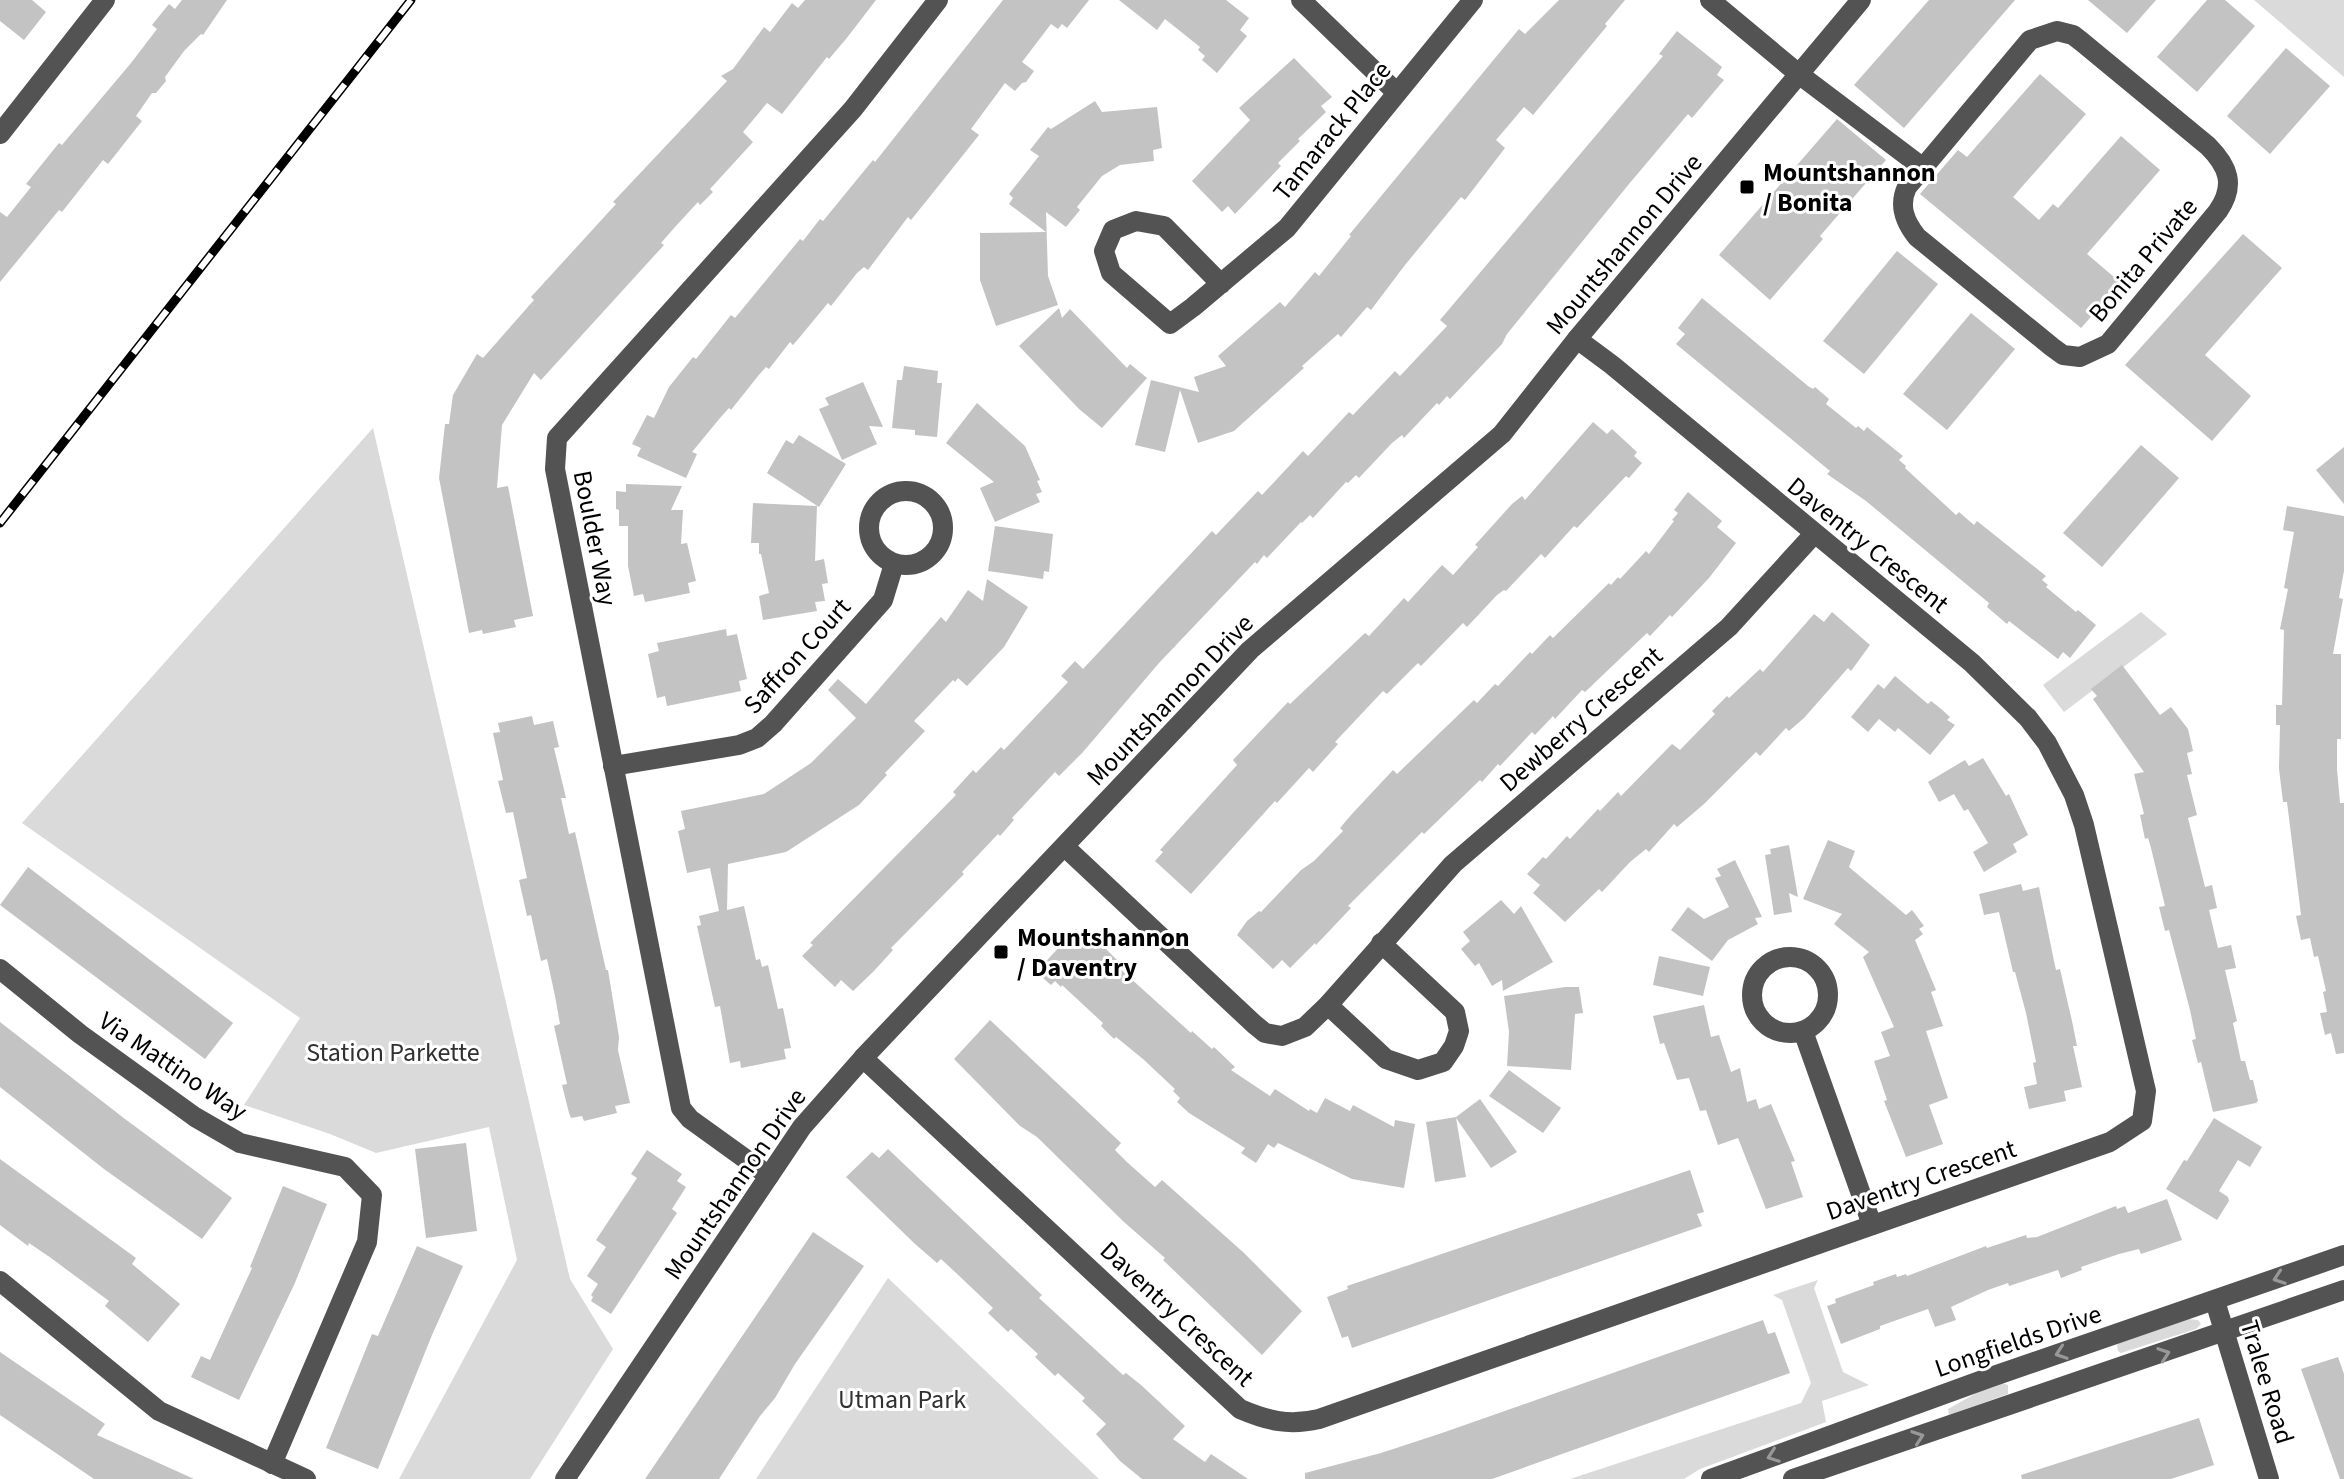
<svg xmlns="http://www.w3.org/2000/svg" width="2344" height="1479" font-family="'Source Sans 3',sans-serif">
	<rect width="100%" height="100%" fill="#fff"/>
	<g fill="#dadada">
		<polygon points="2254,0 2344,0 2344,77"/>
		<polygon points="373,428 570,1279 613,1349 530,1479 399,1479 517,1260 489,1127 376,1153 330,1134 244,1105 300,1018 22,823"/>
		<polygon points="2141,612 2167,634 2064,712 2043,685"/>
		<polygon points="888,1278 1099,1479 756,1479"/>
		<polygon points="1818,1280 1814,1288 1843,1372 1869,1385 1822,1401 1826,1422 1700,1469 1684,1479 1570,1479 1801,1403 1811,1383 1782,1300 1773,1295"/>
		<polygon points="2188,1319 2198,1320 2201,1324 2196,1329 2121,1353 2118,1351 2117,1345 2121,1341"/>
		<polygon points="2002,1383 2008,1385 2008,1394 1949,1415 1948,1409 1980,1391"/>
	</g>
	<g fill="#c3c3c3">
		<polygon points="0,0 32,0 46,12 24,40 0,21"/>
		<polygon points="182,0 227,0 203,35 201,34 184,51 165,77 166,81 156,93 152,93 136,116 142,121 108,164 103,160 62,212 59,210 0,282 0,212 7,217 31,187 26,184 59,143 62,145 131,63 157,29 152,25 169,4 175,9"/>
		<polygon points="805,0 876,0 846,39 829,59 827,57 782,114 767,103 743,132 753,142 710,189 713,192 700,205 698,202 675,227 661,243 664,245 541,380 534,373 502,425 497,488 508,486 533,616 514,620 516,627 483,634 482,630 469,633 439,478 445,424 449,424 453,395 477,354 483,358 534,300 531,297 616,204 613,202 727,81 721,76 733,69 764,27 770,32 792,3 798,8"/>
		<polygon points="1003,0 1089,0 1067,28 1062,24 1058,29 1051,24 1022,62 1034,71 1026,82 1022,83 1015,91 1005,83 971,129 979,135 936,189 911,220 908,217 868,270 864,267 857,273 831,306 828,303 799,338 793,345 790,342 769,369 766,367 758,376 731,410 729,408 720,418 692,452 697,454 686,478 637,456 641,448 632,444 647,415 654,418 669,387 693,357 696,359 731,315 735,318 800,239 803,241 820,219 823,221 873,160 875,162"/>
		<polygon points="1119,0 1226,0 1249,18 1240,30 1247,36 1217,73 1202,60 1205,56 1198,50 1200,47 1165,19 1157,30"/>
		<polygon points="1559,0 1625,0 1605,24 1607,26 1533,115 1524,107 1496,140 1505,148 1465,200 1461,197 1405,265 1371,310 1367,307 1341,337 1338,334 1302,366 1304,368 1234,431 1198,443 1180,390 1165,452 1135,445 1151,380 1199,392 1194,377 1226,366 1218,356 1280,302 1285,307 1315,272 1319,276 1351,236 1349,235 1519,29 1525,34"/>
		<polygon points="1929,0 2015,0 1904,128 1854,85"/>
		<polygon points="2088,0 2156,0 2127,33"/>
		<polygon points="2207,0 2225,0 2255,26 2197,92 2157,57"/>
		<polygon points="1677,31 1722,67 1717,75 1724,80 1692,118 1688,114 1629,184 1507,334 1502,344 1450,399 1447,396 1439,405 1437,403 1404,438 1402,435 1392,443 1359,478 1356,475 1348,483 1346,482 1313,518 1310,515 1302,523 1301,522 1267,558 1264,555 1257,564 1255,562 1159,663 1083,752 1059,776 1055,772 1012,818 1014,820 1000,836 998,834 962,872 964,874 891,948 893,950 874,971 853,991 841,980 835,987 802,956 813,945 810,943 956,795 953,792 973,770 976,773 1001,747 1004,750 1054,697 1068,682 1061,676 1075,661 1083,669 1212,531 1216,535 1258,491 1262,495 1303,451 1308,456 1349,412 1353,415 1395,371 1400,376 1447,326 1440,320 1663,56 1659,54"/>
		<polygon points="2286,48 2330,86 2270,154 2227,116"/>
		<polygon points="1294,58 1332,97 1321,106 1326,112 1298,139 1300,141 1278,163 1281,166 1235,214 1228,206 1222,212 1192,181 1250,120 1239,108"/>
		<polygon points="2040,74 2086,114 2013,197 2039,220 2053,204 2058,208 2121,136 2160,170 2087,254 2121,283 2081,328 1920,194 1958,150 1967,157"/>
		<polygon points="1095,101 1102,112 1157,107 1162,148 1153,150 1154,161 1120,165 1102,176 1077,207 1080,210 1066,227 1046,212 1048,276 1058,305 996,326 980,280 980,233 1046,232 1009,204 1013,198 1009,194 1039,156 1030,150 1048,127 1051,129"/>
		<polygon points="1837,119 1886,160 1820,236 1823,239 1770,300 1719,255"/>
		<polygon points="2243,234 2282,268 2205,355 2251,396 2212,441 2125,365"/>
		<polygon points="1897,251 1938,284 1864,374 1823,341"/>
		<polygon points="1702,298 1808,386 1813,389 1815,387 1829,399 1826,404 1856,428 1858,426 1864,431 1867,427 1903,456 1899,460 1906,466 1905,468 1956,515 1959,512 1974,525 1977,521 2046,576 2042,580 2048,585 2046,587 2076,612 2078,610 2096,625 2070,658 2063,652 2058,659 2009,621 2007,624 1987,607 1989,603 1866,501 1827,474 1830,471 1676,344 1685,334 1678,328"/>
		<polygon points="1059,308 1062,318 1070,309 1127,368 1130,364 1147,378 1102,428 1079,409 1019,346"/>
		<polygon points="1971,313 2015,349 1947,430 1903,394"/>
		<polygon points="904,366 938,371 937,383 942,383 937,437 915,435 915,430 892,428 897,380 902,380"/>
		<polygon points="863,382 883,427 869,426 877,444 842,460 819,409 829,405 825,398"/>
		<polygon points="977,403 1025,446 1040,480 1037,481 1042,492 1036,494 1040,502 995,522 980,488 994,482 946,443"/>
		<polygon points="1593,422 1607,434 1612,429 1637,452 1634,456 1642,463 1629,478 1626,476 1577,528 1574,526 1545,558 1541,554 1506,591 1504,590 1497,595 1467,627 1463,623 1421,666 1418,663 1387,694 1383,691 1335,742 1338,744 1313,772 1309,768 1277,803 1275,801 1191,894 1155,861 1163,852 1160,850 1237,765 1233,760 1288,702 1290,704 1365,633 1369,636 1404,598 1408,602 1442,565 1453,575 1478,547 1475,545 1512,504 1522,496 1525,500"/>
		<polygon points="799,435 846,464 819,507 767,473 786,440 793,444"/>
		<polygon points="2141,445 2179,478 2102,567 2063,533"/>
		<polygon points="2344,447 2344,504 2316,470"/>
		<polygon points="626,484 682,486 671,510 683,510 681,544 687,543 696,581 688,583 690,593 645,602 643,594 634,596 628,566 628,526 619,526 619,510 616,509 616,491 626,492"/>
		<polygon points="1688,492 1722,521 1717,527 1736,543 1709,578 1672,617 1670,615 1650,636 1647,633 1585,692 1582,690 1555,719 1553,716 1535,735 1532,732 1500,766 1498,764 1482,782 1480,780 1424,834 1422,832 1348,906 1351,908 1316,945 1315,943 1290,968 1282,960 1273,969 1237,935 1247,921 1259,911 1261,912 1301,870 1314,861 1343,831 1340,828 1351,815 1393,770 1397,774 1474,700 1477,703 1495,684 1498,686 1530,652 1532,654 1550,635 1553,638 1609,583 1611,585 1618,577 1620,579 1646,551 1649,554 1674,521 1672,520 1678,513 1674,510"/>
		<polygon points="753,503 817,506 815,561 824,559 828,583 822,584 825,601 815,602 817,611 763,620 759,596 769,593 761,554 759,554 759,543 751,543"/>
		<polygon points="2287,506 2344,516 2344,571 2339,598 2343,599 2333,654 2341,654 2341,739 2337,739 2337,769 2340,803 2344,803 2344,1053 2336,1054 2331,1033 2325,1035 2320,1013 2327,1012 2323,992 2326,991 2318,956 2314,957 2310,938 2301,940 2296,916 2301,915 2287,802 2283,802 2279,769 2280,725 2276,725 2276,705 2282,705 2284,630 2280,629 2288,589 2284,588 2294,532 2283,530"/>
		<polygon points="995,526 1053,534 1049,572 1044,571 1043,579 988,571"/>
		<polygon points="987,579 1028,607 1004,647 967,686 958,678 955,682 953,680 914,721 925,731 885,773 887,775 859,805 786,852 728,864 727,910 744,906 756,960 760,959 762,967 768,965 778,1009 783,1008 791,1048 784,1049 786,1059 741,1068 740,1061 730,1063 720,1006 715,1007 697,926 701,925 699,916 719,911 710,868 687,873 678,831 685,829 681,811 764,794 811,763 856,718 828,690 838,679 866,704 941,617 946,622 968,590 983,601"/>
		<polygon points="1832,612 1870,645 1851,671 1848,668 1804,718 1789,731 1786,728 1760,756 1756,752 1704,804 1677,827 1674,824 1649,852 1646,849 1630,862 1602,892 1599,889 1565,922 1533,893 1540,885 1527,874 1543,857 1546,859 1567,836 1570,839 1598,809 1600,811 1618,792 1621,796 1672,744 1680,750 1715,714 1712,711 1727,696 1729,698 1760,669 1763,672 1814,614 1824,622"/>
		<polygon points="726,629 727,636 737,634 747,679 739,681 741,691 667,706 665,696 657,698 648,654 659,651 657,643"/>
		<polygon points="2122,665 2160,715 2171,707 2188,729 2193,751 2187,753 2192,774 2187,775 2197,815 2188,818 2205,887 2212,885 2217,908 2209,910 2218,948 2231,945 2236,968 2225,970 2237,1021 2233,1023 2241,1061 2245,1061 2250,1080 2253,1080 2258,1101 2256,1103 2213,1112 2201,1062 2198,1063 2192,1040 2196,1039 2190,1010 2169,930 2165,931 2159,907 2165,906 2151,848 2148,838 2145,839 2140,815 2144,814 2134,774 2144,772 2093,699 2097,696 2091,689"/>
		<polygon points="1895,676 1928,704 1931,701 1940,708 1950,717 1947,720 1955,725 1930,755 1898,728 1895,732 1879,719 1868,732 1851,717 1878,684 1884,689"/>
		<polygon points="532,716 534,725 553,721 559,747 554,748 566,798 561,798 569,834 575,832 606,970 608,970 619,1037 618,1050 630,1103 615,1106 617,1113 584,1121 582,1116 571,1118 569,1113 562,1085 567,1084 554,1026 560,1024 555,996 547,959 541,961 531,915 527,916 519,880 527,878 513,812 506,813 498,781 503,780 493,733 500,732 498,723"/>
		<polygon points="1983,758 2006,796 2009,794 2028,835 2013,844 2017,852 1984,872 1973,852 1988,843 1968,809 1964,811 1954,794 1939,802 1928,782 1965,760 1969,766"/>
		<polygon points="1828,840 1855,851 1849,867 1906,915 1912,910 1924,926 1919,929 1923,934 1915,940 1936,990 1931,992 1943,1026 1926,1031 1948,1098 1929,1105 1943,1144 1906,1157 1884,1101 1887,1100 1874,1061 1890,1056 1881,1032 1894,1027 1863,957 1869,952 1834,924 1842,914 1803,899"/>
		<polygon points="1789,845 1798,897 1789,893 1792,912 1774,915 1765,855 1771,854 1770,849"/>
		<polygon points="1735,860 1762,917 1755,918 1758,924 1728,940 1712,961 1671,930 1688,907 1704,919 1729,907 1715,878 1721,876 1717,869"/>
		<polygon points="28,867 233,1023 205,1059 0,905"/>
		<polygon points="2021,884 2023,891 2039,887 2054,961 2056,970 2060,969 2072,1021 2077,1046 2073,1046 2082,1087 2064,1091 2066,1101 2029,1109 2024,1087 2037,1084 2033,1063 2036,1062 2026,1013 2015,972 2013,972 1999,912 1984,915 1979,894"/>
		<polygon points="1501,900 1514,914 1521,906 1553,962 1503,991 1502,980 1492,986 1479,963 1475,966 1461,949 1470,941 1463,932"/>
		<polygon points="1076,929 1083,936 1088,931 1121,964 1118,967 1191,1033 1192,1031 1212,1049 1214,1047 1235,1067 1231,1070 1270,1096 1275,1089 1309,1111 1310,1109 1317,1113 1325,1098 1350,1111 1353,1105 1394,1127 1395,1120 1415,1124 1404,1188 1352,1179 1278,1143 1274,1148 1268,1144 1256,1163 1241,1153 1245,1148 1189,1113 1177,1102 1180,1098 1173,1091 1175,1089 1143,1059 1116,1037 1114,1039 1101,1026 1103,1023 1062,985 1061,987 1055,981 1051,985 1036,972"/>
		<polygon points="1659,956 1710,967 1703,996 1653,985"/>
		<polygon points="1565,987 1579,987 1583,1013 1575,1014 1571,1070 1507,1066 1509,1032 1504,996"/>
		<polygon points="1704,1005 1711,1037 1719,1035 1731,1072 1740,1068 1747,1102 1756,1099 1759,1109 1771,1104 1795,1161 1791,1162 1803,1197 1766,1209 1738,1138 1718,1145 1706,1110 1700,1111 1689,1078 1677,1080 1664,1043 1660,1044 1653,1016"/>
		<polygon points="990,1020 1121,1143 1115,1150 1128,1163 1155,1187 1162,1180 1243,1252 1302,1311 1262,1355 1163,1260 1165,1258 1124,1222 1037,1137 1020,1126 954,1059"/>
		<polygon points="0,1022 125,1119 232,1198 202,1239 104,1169 0,1087"/>
		<polygon points="1509,1070 1561,1108 1543,1133 1489,1096"/>
		<polygon points="1480,1099 1517,1152 1491,1168 1456,1118 1466,1177 1435,1182 1426,1122 1456,1117"/>
		<polygon points="2214,1118 2262,1147 2250,1167 2238,1160 2219,1191 2228,1197 2229,1201 2217,1220 2166,1189 2184,1160 2187,1161"/>
		<polygon points="466,1143 477,1231 426,1238 415,1149"/>
		<polygon points="888,1149 1042,1295 1039,1298 1123,1375 1126,1373 1141,1385 1185,1426 1173,1439 1205,1462 1211,1454 1248,1479 1142,1479 1120,1461 1096,1434 1106,1424 1082,1401 1085,1398 1058,1373 1055,1376 1035,1357 1038,1354 1011,1329 1008,1332 988,1313 993,1308 954,1271 941,1259 937,1263 914,1243 846,1177 872,1152 879,1158"/>
		<polygon points="647,1150 682,1174 677,1181 686,1187 672,1209 677,1213 611,1314 591,1301 593,1297 591,1295 598,1284 587,1276 606,1247 596,1240 637,1178 631,1174"/>
		<polygon points="0,1159 136,1258 132,1264 180,1304 148,1342 105,1306 109,1301 51,1258 29,1243 28,1246 0,1225"/>
		<polygon points="1690,1170 1704,1212 1697,1214 1702,1226 1352,1348 1348,1336 1342,1338 1327,1297 1348,1289 1347,1286"/>
		<polygon points="283,1186 327,1204 294,1285 239,1400 191,1377 201,1356 210,1360 252,1268 250,1267"/>
		<polygon points="2167,1199 2182,1240 2141,1254 2139,1249 2119,1254 2081,1267 2082,1270 2061,1278 2058,1270 2009,1286 2008,1283 1988,1290 1951,1307 1956,1320 1935,1327 1928,1309 1880,1326 1880,1329 1841,1344 1827,1306 1836,1303 1835,1299 1874,1285 1873,1282 1896,1274 1897,1277 1906,1274 1907,1276 1986,1246 1987,1248 2026,1235 2027,1238 2037,1237 2116,1206 2117,1209 2125,1206 2128,1213"/>
		<polygon points="813,1232 864,1266 795,1364 775,1398 760,1416 719,1479 645,1479"/>
		<polygon points="417,1246 463,1266 432,1335 378,1469 326,1448 372,1334 378,1336"/>
		<polygon points="1763,1320 1768,1334 1775,1332 1790,1373 1492,1479 1305,1479 1305,1473 1381,1453 1442,1433"/>
		<polygon points="0,1352 105,1424 97,1435 194,1479 94,1479 0,1415"/>
		<polygon points="2338,1357 2344,1374 2344,1479 2340,1479 2301,1369"/>
		<polygon points="2199,1418 2214,1465 2171,1479 2022,1479 2021,1475"/>
	</g>
	<g fill="none" stroke-linecap="round" stroke-linejoin="round">
		<g stroke="#535353" stroke-width="20">
			<polyline points="1301,0 1396,92"/>
			<polyline points="1710,0 1800,75 1922,167"/>
			<path d="M2057,31L2073,35L2082,42L2208,146C2228,166 2236,185 2218,211L2108,344L2080,357L2063,355L2052,347L1917,237C1905,222 1898,206 1907,187L2030,40Z"/>
			<polyline points="0,134 105,0"/>
			<polyline points="1221,284 1164,226 1136,221 1113,230 1104,251 1111,273 1170,324 1193,307 1287,228 1473,0"/>
			<circle cx="906" cy="528" r="37"/>
			<polyline points="613,766 739,745 757,738 773,724 883,600 894,564"/>
			<polyline points="1065,847 1254,1024 1265,1033 1282,1036 1305,1027 1328,1005 1453,864 1729,627 1814,534"/>
			<circle cx="1790" cy="995" r="38"/>
			<polyline points="0,969 80,1034 195,1117 240,1143 345,1167 372,1195 367,1242 272,1464"/>
			<polyline points="1328,1005 1386,1059 1418,1070 1443,1062 1454,1046 1459,1031 1455,1012 1381,943"/>
			<polyline points="1803,1031 1872,1225"/>
			<path d="M863,1058L1240,1409C1268,1421 1289,1426 1319,1419L2110,1142L2142,1121L2146,1091L2084,825L2074,795L2047,743L2028,718L1972,663L1612,365L1577,339"/>
			<polyline points="769,1176 690,1119 681,1108 555,469 557,438 853,109 938,0"/>
			<polyline points="0,1281 159,1411 306,1479"/>
			<polyline points="2215,1301 2269,1479"/>
			<polyline points="565,1479 802,1127 863,1058 1250,650 1502,434 1577,339 1861,0"/>
			<polyline points="1711,1479 1991,1377 2344,1255"/>
			<polyline points="1793,1479 2344,1290"/>
		</g>
		<defs>
			<polyline id="rail" points="0,523 411,0"/>
		</defs>
		<use href="#rail" stroke="#000" stroke-width="9"/>
		<use href="#rail" stroke="#fff" stroke-width="6" stroke-dasharray="18" stroke-linecap="butt"/>
	</g>
	<defs><path id="oneway-chevron" d="M-2-3.5L2.5 0L-2 3.5" fill="none" stroke-width="1.6" stroke-linecap="round" stroke-linejoin="round" transform="scale(2)"/></defs>
	<g stroke="#989898">
		<use href="#oneway-chevron" transform="translate(2279 1278) rotate(161)"/>
		<use href="#oneway-chevron" transform="translate(2061 1353) rotate(161)"/>
		<use href="#oneway-chevron" transform="translate(2164 1354) rotate(-19)"/>
		<use href="#oneway-chevron" transform="translate(1918 1437) rotate(-19)"/>
		<use href="#oneway-chevron" transform="translate(1773 1456) rotate(160)"/>
	</g>
	<g fill="#000" stroke="#fff" stroke-width="3">
		<rect x="1739" y="179" width="16" height="16" rx="4"/>
		<rect x="993" y="944" width="16" height="16" rx="4"/>
	</g>
	<g text-anchor="middle" dominant-baseline="central" stroke-width="6" stroke-linejoin="round" paint-order="stroke">
		<g font-size="26" fill="#000" stroke="#fff">
			<text transform="translate(1332 131) rotate(-51)">Tamarack Place</text>
			<text transform="translate(1624 244) rotate(-50)">Mountshannon Drive</text>
			<text transform="translate(2143 260) rotate(-50)">Bonita Private</text>
			<text transform="translate(595 538) rotate(79)">Boulder Way</text>
			<text transform="translate(1868 545) rotate(39)">Daventry Crescent</text>
			<text transform="translate(797 656) rotate(-48)">Saffron Court</text>
			<text transform="translate(1170 700) rotate(-46)">Mountshannon Drive</text>
			<text transform="translate(1581 719) rotate(-41)">Dewberry Crescent</text>
			<text transform="translate(173 1066) rotate(34)">Via Mattino Way</text>
			<text transform="translate(1921 1180) rotate(-19)">Daventry Crescent</text>
			<text transform="translate(735 1184) rotate(-55)">Mountshannon Drive</text>
			<text transform="translate(1177 1314) rotate(43)">Daventry Crescent</text>
			<text transform="translate(2018 1341) rotate(-19)">Longfields Drive</text>
			<text transform="translate(2267 1382) rotate(73)">Tralee Road</text>
		</g>
		<g font-size="26" font-weight="bold" fill="#000" stroke="#fff" text-anchor="start">
			<text x="1763" y="172">Mountshannon<tspan x="1763" dy="30">/ Bonita</tspan></text>
			<text x="1017" y="937">Mountshannon<tspan x="1017" dy="30">/ Daventry</tspan></text>
		</g>
		<g font-size="26" fill="#313131" stroke="#fff">
			<text x="393" y="1052">Station Parkette</text>
			<text x="902" y="1399">Utman Park</text>
		</g>
	</g>
</svg>
